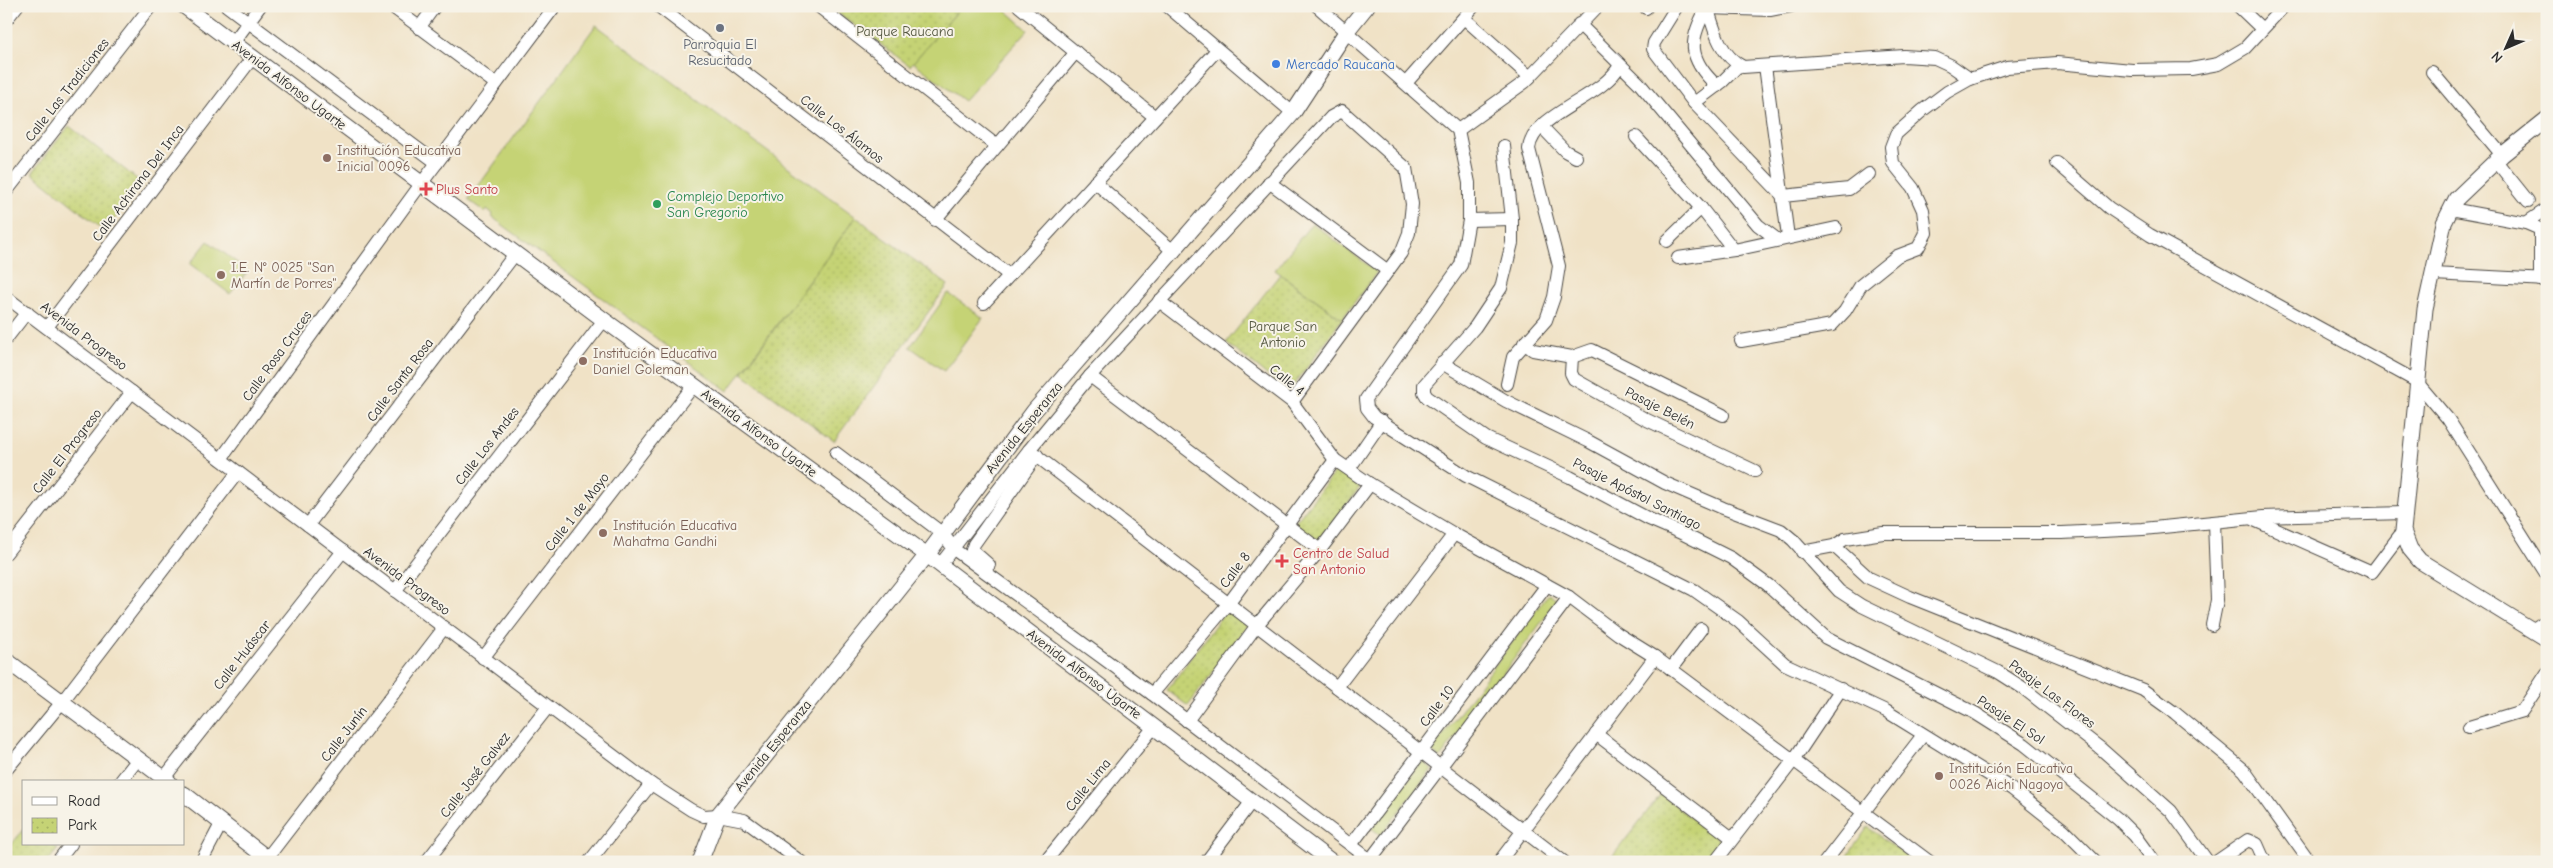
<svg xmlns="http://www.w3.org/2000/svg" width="2553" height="868" font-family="'Comic Neue',sans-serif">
	<defs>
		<pattern id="park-dots" width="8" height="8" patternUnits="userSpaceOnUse" patternTransform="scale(1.25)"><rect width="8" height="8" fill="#c5d375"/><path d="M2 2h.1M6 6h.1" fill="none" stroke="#a9b565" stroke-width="1.8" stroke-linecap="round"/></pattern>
	</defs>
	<rect width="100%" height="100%" fill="#f7f3e8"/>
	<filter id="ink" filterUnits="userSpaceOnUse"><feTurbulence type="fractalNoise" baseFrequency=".02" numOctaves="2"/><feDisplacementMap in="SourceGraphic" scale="10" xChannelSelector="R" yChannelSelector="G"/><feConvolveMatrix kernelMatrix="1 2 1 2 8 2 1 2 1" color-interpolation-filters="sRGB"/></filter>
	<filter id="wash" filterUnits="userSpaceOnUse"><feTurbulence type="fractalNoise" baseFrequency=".0096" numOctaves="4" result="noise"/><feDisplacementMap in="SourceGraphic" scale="20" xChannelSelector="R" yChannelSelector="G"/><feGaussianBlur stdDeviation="1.12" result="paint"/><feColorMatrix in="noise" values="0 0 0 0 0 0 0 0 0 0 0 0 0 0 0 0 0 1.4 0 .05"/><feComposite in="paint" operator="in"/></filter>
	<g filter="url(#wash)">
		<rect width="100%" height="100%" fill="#f0e2c6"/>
		<g fill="#c5d375" stroke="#787f50">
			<polygon points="962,6 1001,6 1028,30 964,101 913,62"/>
			<polygon points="596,25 856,217 728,391 492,217 493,214 487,209 485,212 468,200"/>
			<polygon points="1312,223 1377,272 1342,319 1275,270"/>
			<polygon points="208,241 248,271 230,294 190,264"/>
			<polygon points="948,293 983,318 944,371 910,347"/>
			<polygon points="1549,593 1558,600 1440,758 1431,751"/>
			<polygon points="1422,761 1432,769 1381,835 1371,828"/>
		</g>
		<g fill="url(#park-dots)" stroke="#787f50">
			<polygon points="828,6 962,6 910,66"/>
			<polygon points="69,126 142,183 105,231 32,173"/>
			<polygon points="856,217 948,285 834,441 742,373"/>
			<polygon points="1280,274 1342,319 1289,392 1226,343"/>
			<polygon points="1337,469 1360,487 1318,542 1294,524"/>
			<polygon points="1227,609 1248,625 1188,706 1167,690"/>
			<polygon points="1661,794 1720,840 1702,862 1608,862"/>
			<polygon points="1868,827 1914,862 1843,862"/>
			<polygon points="24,829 24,844 51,844 58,849 47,862 6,862 6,851"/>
		</g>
	</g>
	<g filter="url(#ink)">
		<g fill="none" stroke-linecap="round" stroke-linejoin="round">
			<defs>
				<g id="minor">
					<polyline points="227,6 437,163"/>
					<polyline points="391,6 496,84"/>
					<polyline points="658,6 1009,275"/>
					<polyline points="818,6 997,146"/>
					<polyline points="1019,6 1155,117"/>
					<polyline points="1167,6 1293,113"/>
					<polyline points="1317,6 1458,130 1469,183 1469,220 1461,265 1366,399 1367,408 1374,417 1466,476 1694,590 1738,621 1785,664 1886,711 2012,789 2064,830 2096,862"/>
					<polyline points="1677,6 1654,43 1653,49 1694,103 1783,196"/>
					<path d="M1707,6C1714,30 1720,55 1743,67L1904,56L1935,58L1950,65L1970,79"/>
					<polyline points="2238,6 2262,29"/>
					<polyline points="1646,8 1647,6"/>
					<polyline points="1464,18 1530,77"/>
					<polyline points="6,20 17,6"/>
					<polyline points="1579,24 1639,83 1758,225 1778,240"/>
					<polyline points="419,28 435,6"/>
					<polyline points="233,43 260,6"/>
					<polyline points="1765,66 1788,237"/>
					<polyline points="2432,72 2502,155"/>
					<polyline points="1406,83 1474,6"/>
					<path d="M1717,86C1688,59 1688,41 1707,8L1770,10L1791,6"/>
					<polyline points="1694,103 1722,82 1739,65"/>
					<polyline points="1542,127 1565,151 1576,157"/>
					<polyline points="1458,130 1525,82 1598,6"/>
					<polyline points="1636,137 1701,208 1734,250"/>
					<polyline points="1504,146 1512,219 1512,243 1501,288 1475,327 1424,385 1424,392 1427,397 1486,438 1570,477 1649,519 1679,532 1731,558 1768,585 1826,638 1975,713 2024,744 2118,819 2135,836 2154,862"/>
					<polyline points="2496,161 2528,201"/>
					<polyline points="2057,163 2109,208 2150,235 2416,381 2448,419 2547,575"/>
					<polyline points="1095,182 1174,252"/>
					<polyline points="1269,182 1388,271"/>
					<polyline points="6,192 151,6"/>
					<polyline points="1783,196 1849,189 1869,174"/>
					<polyline points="2451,209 2526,223 2547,232"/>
					<polyline points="935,220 1076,52"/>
					<polyline points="1469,220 1512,219"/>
					<polyline points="2526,223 2547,209"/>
					<polyline points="2540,230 2540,280"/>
					<polyline points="1667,241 1701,208"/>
					<polyline points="1678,258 1734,250 1836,228"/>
					<polyline points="2434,274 2547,280"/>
					<polyline points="6,297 651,784 691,810 704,816 718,815 744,820 801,862"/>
					<polyline points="1159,301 1292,402 1335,460 1370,484 1454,534 1569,597 1618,634 1655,657 1930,862"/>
					<polyline points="984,303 1217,50"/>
					<polyline points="47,327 253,57"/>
					<polyline points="6,339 27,312"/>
					<polyline points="1741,341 1832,325 1845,311 1861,285 1897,256 1918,248 1926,233 1923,210 1913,188 1893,163 1891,147 1896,134 1923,110 1947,92 1970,79 2007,67 2057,63 2132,70 2191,69 2218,64 2245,48 2284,6"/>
					<polyline points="1524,343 1533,350 1572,357 1592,350 1723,415"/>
					<polyline points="1572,357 1571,373 1574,379 1645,419 1755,471"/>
					<polyline points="1442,363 1506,401 1588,441 1665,483 1723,508 1781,530 1793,540 1839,591 1862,606 1998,672 2023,688 2100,748 2171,811 2208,862"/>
					<polyline points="1090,376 1320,550"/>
					<path d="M1507,384L1513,357L1546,320L1554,297L1559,266L1529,149C1532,114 1603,98 1620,65"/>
					<polyline points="1029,450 1564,862"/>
					<polyline points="836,453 942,533 955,550 1152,694 1373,862"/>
					<polyline points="221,459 421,184 555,6"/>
					<polyline points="1349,469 1382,421"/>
					<polyline points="2254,520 2372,572 2403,531"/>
					<polyline points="308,525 515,254"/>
					<polyline points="1834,546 1869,578 1910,597 2143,690 2175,713 2244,770 2310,862"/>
					<polyline points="1802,552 1834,546 1845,539 1883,533 2062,533 2143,529 2263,517 2404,513"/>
					<polyline points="6,553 132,392"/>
					<polyline points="940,565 1029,450 1090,376 1331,117 1342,111 1406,168 1412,204 1409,233 1401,253 1292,402"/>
					<polyline points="989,565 972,550 974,544 1037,455"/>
					<polyline points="395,591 604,320"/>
					<polyline points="2212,625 2217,600 2214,522"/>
					<polyline points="2532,630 2547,620"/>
					<polyline points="483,658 694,385"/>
					<polyline points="1671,669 1701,629"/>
					<polyline points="1337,687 1454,534"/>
					<polyline points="1152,694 1229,603 1335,460"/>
					<polyline points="1187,721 1257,625 1320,550 1370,484"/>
					<polyline points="2469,727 2522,711 2547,673"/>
					<polyline points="1596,734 1732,838"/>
					<polyline points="6,770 62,702 238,472"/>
					<polyline points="164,778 343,551"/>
					<polyline points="120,782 138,759"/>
					<polyline points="1351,845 1547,585"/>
					<polyline points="267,858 444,628"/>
					<polyline points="1370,860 1569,597"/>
					<polyline points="57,862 71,844"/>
					<polyline points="201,862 221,824"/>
					<polyline points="426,862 548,707"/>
					<polyline points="589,862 651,784"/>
					<polyline points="1045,862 1154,727"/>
					<polyline points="1206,862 1252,801"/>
					<polyline points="1499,862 1655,657"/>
					<polyline points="1715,862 1793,761 1841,689"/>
					<polyline points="1825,862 1923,735"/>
					<polyline points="2216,862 2248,840 2257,844 2265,862"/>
				</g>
				<g id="tertiary">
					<polyline points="184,6 604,320 927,555 1332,862"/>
					<polyline points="2547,119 2502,155 2456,199 2444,223 2425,309 2403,531 2410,549 2420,561 2547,639"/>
					<polyline points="6,660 169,782"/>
					<polyline points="184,794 272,862"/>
					<polyline points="700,862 718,815 927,555 1034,411 1293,113 1346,32 1367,6"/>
				</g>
			</defs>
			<use href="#minor" stroke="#494642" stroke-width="14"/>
			<use href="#tertiary" stroke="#494642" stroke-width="17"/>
			<use href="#minor" stroke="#fff" stroke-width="12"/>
			<use href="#tertiary" stroke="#fff" stroke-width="15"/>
		</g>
	</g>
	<circle fill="#6b7280" stroke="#f7f3e8" stroke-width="2" cx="720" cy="28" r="5"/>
	<circle fill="#3f7fe0" stroke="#f7f3e8" stroke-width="2" cx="1276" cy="64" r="5"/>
	<g fill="#8d6e63" stroke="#f7f3e8" stroke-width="2">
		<circle cx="327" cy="158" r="5"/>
		<circle cx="221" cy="275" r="5"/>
		<circle cx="583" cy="361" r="5"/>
		<circle cx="603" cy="533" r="5"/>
		<circle cx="1939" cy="776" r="5"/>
	</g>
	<g fill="#e0444e" stroke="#f7f3e8" stroke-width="2">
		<path d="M423.5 181.5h5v5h5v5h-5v5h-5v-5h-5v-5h5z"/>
		<path d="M1279.5 553.5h5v5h5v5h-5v5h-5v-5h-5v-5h5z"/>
	</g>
	<circle fill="#2e9e5b" stroke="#f7f3e8" stroke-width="2" cx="657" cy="204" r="5"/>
	<g text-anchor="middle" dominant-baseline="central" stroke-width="4" stroke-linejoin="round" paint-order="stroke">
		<g font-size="14" fill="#52553e" stroke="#f7f3e8">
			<text x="905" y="31">Parque Raucana</text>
			<text x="1283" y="326">Parque San<tspan x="1283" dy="16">Antonio</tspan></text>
		</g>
		<g font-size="14" fill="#5b616d" stroke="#f7f3e8">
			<text x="720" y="44">Parroquia El<tspan x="720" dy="16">Resucitado</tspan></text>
		</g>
		<g font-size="14" fill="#366cbe" stroke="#f7f3e8" text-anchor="start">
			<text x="1286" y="64">Mercado Raucana</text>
		</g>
		<g font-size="14" fill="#2b2b2b" stroke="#f7f3e8">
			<text transform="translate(289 85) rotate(37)">Avenida Alfonso Ugarte</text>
			<text transform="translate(67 90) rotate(-52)">Calle Las Tradiciones</text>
			<text transform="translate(842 129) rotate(38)">Calle Los Álamos</text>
			<text transform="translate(138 183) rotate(-53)">Calle Achirana Del Inca</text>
			<text transform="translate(84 336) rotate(37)">Avenida Progreso</text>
			<text transform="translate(277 356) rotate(-54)">Calle Rosa Cruces</text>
			<text transform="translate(400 380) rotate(-53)">Calle Santa Rosa</text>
			<text transform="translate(1287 380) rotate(39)">Calle 4</text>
			<text transform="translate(1660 408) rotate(27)">Pasaje Belén</text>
			<text transform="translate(1024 428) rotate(-51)">Avenida Esperanza</text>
			<text transform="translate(759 433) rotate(36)">Avenida Alfonso Ugarte</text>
			<text transform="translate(487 446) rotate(-52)">Calle Los Andes</text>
			<text transform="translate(67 451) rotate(-52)">Calle El Progreso</text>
			<text transform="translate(1637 494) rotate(27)">Pasaje Apóstol Santiago</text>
			<text transform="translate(577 512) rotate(-52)">Calle 1 de Mayo</text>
			<text transform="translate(1235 570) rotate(-53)">Calle 8</text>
			<text transform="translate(407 581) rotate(37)">Avenida Progreso</text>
			<text transform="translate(242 655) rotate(-52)">Calle Huáscar</text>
			<text transform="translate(1084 674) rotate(37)">Avenida Alfonso Ugarte</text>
			<text transform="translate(2052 694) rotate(37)">Pasaje Las Flores</text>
			<text transform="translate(1437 706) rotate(-53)">Calle 10</text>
			<text transform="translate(2011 720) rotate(33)">Pasaje El Sol</text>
			<text transform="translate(344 734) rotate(-52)">Calle Junín</text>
			<text transform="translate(773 746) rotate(-51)">Avenida Esperanza</text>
			<text transform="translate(475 775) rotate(-52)">Calle José Galvez</text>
			<text transform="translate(1088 785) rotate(-51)">Calle Lima</text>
		</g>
		<g font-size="14" fill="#785e54" stroke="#f7f3e8" text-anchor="start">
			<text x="337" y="150">Institución Educativa<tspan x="337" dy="16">Inicial 0096</tspan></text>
			<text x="231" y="267">I.E. N° 0025 "San<tspan x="231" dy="16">Martín de Porres"</tspan></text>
			<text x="593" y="353">Institución Educativa<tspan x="593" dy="16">Daniel Goleman</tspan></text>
			<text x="613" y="525">Institución Educativa<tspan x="613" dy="16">Mahatma Gandhi</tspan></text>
			<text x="1949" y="768">Institución Educativa<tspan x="1949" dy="16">0026 Aichi Nagoya</tspan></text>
		</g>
		<g font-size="14" fill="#be3a42" stroke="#f7f3e8" text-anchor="start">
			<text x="436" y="189">Plus Santo</text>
			<text x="1293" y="553">Centro de Salud<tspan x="1293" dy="16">San Antonio</tspan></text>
		</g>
		<g font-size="14" fill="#27864d" stroke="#f7f3e8" text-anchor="start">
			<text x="667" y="196">Complejo Deportivo<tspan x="667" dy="16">San Gregorio</tspan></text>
		</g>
	</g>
	<rect width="2553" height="868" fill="none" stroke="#f7f3e8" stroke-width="25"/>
	<rect x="22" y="780" width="162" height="65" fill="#f7f3e8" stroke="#a5a39c"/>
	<rect x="32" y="797" width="25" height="8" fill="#ffffff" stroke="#a5a39c"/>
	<text x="68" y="806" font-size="15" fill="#2b2b2b">Road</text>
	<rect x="32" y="818" width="25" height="15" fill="url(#park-dots)" stroke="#a5a39c"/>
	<text x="68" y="830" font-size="15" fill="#2b2b2b">Park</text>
	<g transform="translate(2506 48) rotate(225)" stroke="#f7f3e8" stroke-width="4" paint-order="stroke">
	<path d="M0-4L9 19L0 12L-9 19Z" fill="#2b2b2b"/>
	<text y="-8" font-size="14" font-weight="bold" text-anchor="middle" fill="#2b2b2b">N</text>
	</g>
</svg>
